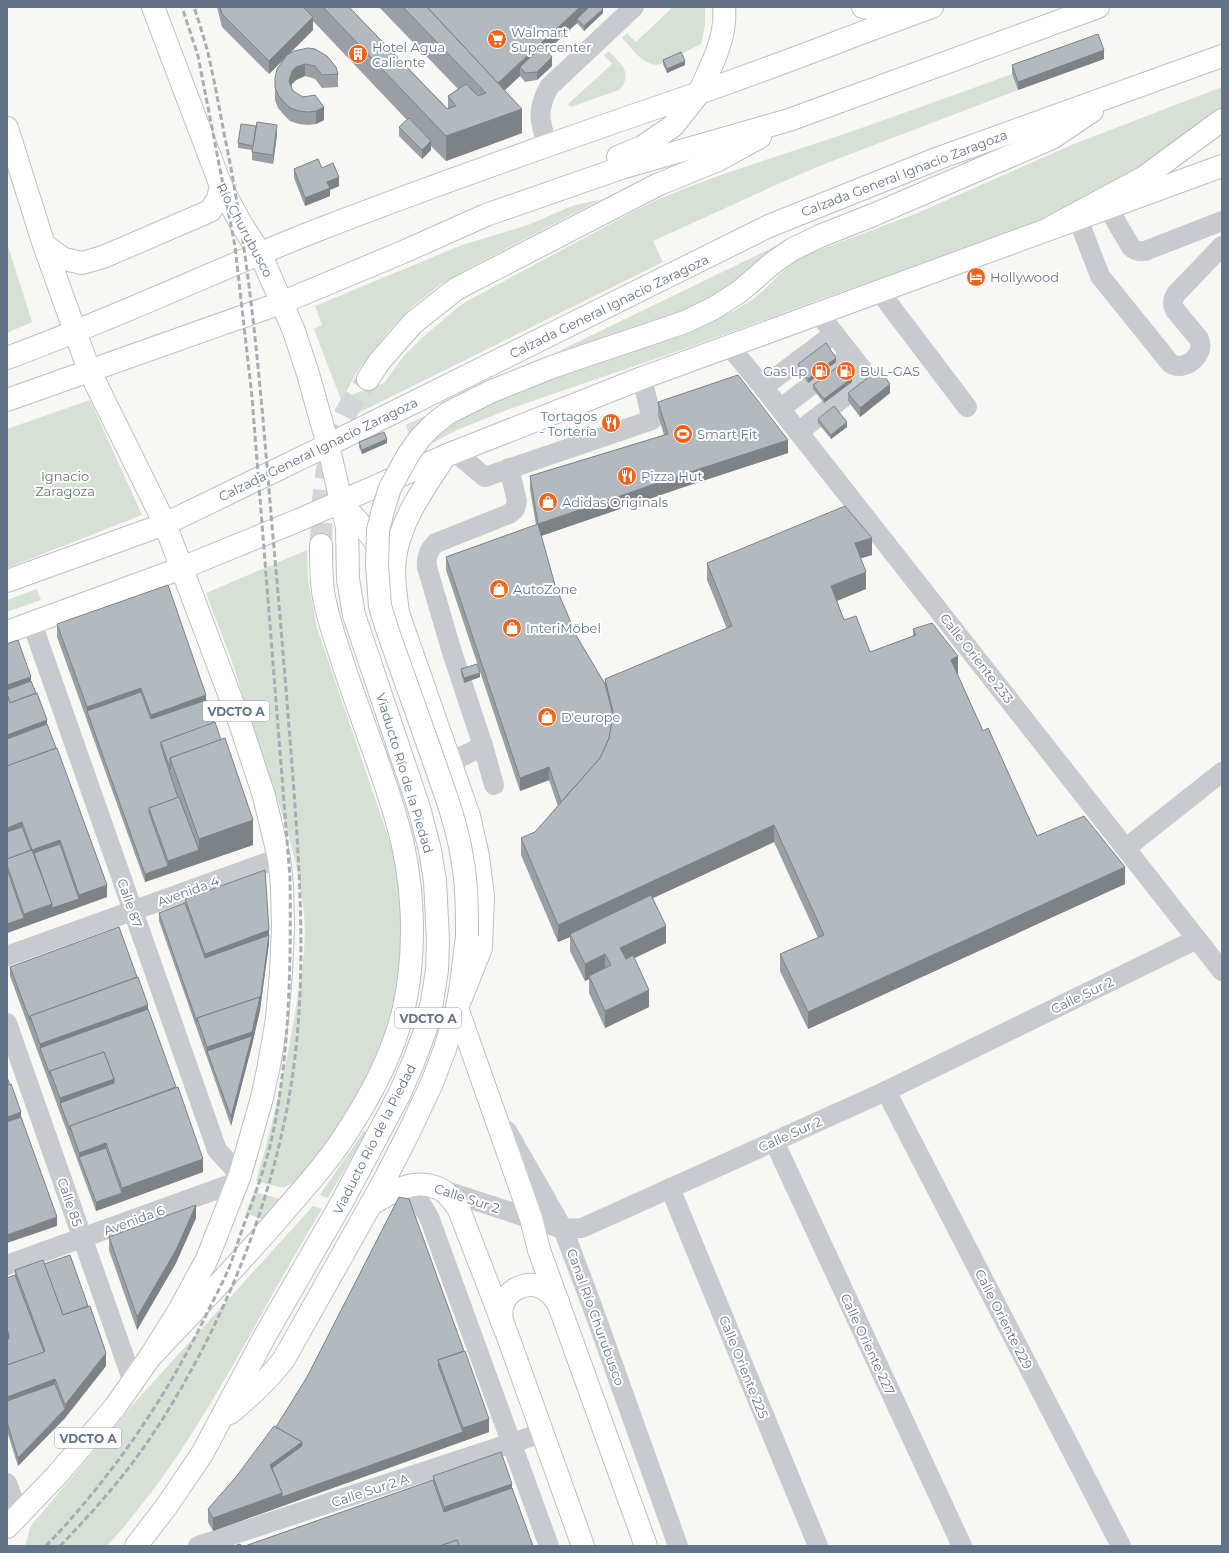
<svg xmlns="http://www.w3.org/2000/svg" width="1229" height="1553" font-family="Montserrat,sans-serif">
	<rect width="100%" height="100%" fill="#f7f7f4"/>
	<g fill="#d7e0d4">
		<path d="M673,7H705V25L701,44L661,64C645,69 632,48 622,38L627,33L636,42Z"/>
		<path d="M609,51C621,65 634,73 619,90L571,107L568,104L612,64L604,55Z"/>
		<path d="M1012,74L1018,90L827,163L789,179L653,241L663,262L348,418L314,329L322,325L315,306L462,245L528,225L572,206L602,199L469,268L440,285L411,308L388,332L356,373L343,398L384,383L404,356L422,338L457,308L467,301L640,208C692,183 747,166 802,148C873,125 942,99 1012,74Z"/>
		<path d="M1222,87V109L1133,171L1063,214L835,294L690,347L512,408L457,430L415,452L406,425L778,245L780,248L692,330C713,321 735,312 753,299C774,283 784,266 808,254L915,214L1074,144Z"/>
		<polygon points="7,243 32,322 7,333"/>
		<polygon points="90,400 142,515 7,568 7,429"/>
		<path d="M307,550L308,580L317,628L392,848L399,882L404,937L397,992L383,1044L351,1108L309,1169L293,1183L284,1187H279L256,1181C273,1124 286,1067 296,1008C301,977 307,945 304,914C299,855 277,799 258,743C249,718 242,692 234,667C225,642 215,618 206,593Z"/>
		<polygon points="37,589 41,600 7,612 7,600"/>
		<polygon points="364,1131 367,1132 328,1198 320,1195"/>
		<polygon points="254,1192 284,1200 266,1221 246,1213"/>
		<path d="M313,1206L322,1209C253,1322 198,1447 107,1546H25L30,1528L34,1522L137,1400Z"/>
	</g>
	<g fill="none" stroke-linecap="round" stroke-linejoin="round">
		<path stroke="#d2d6d9" stroke-width="22" stroke-dasharray="22 11" stroke-linecap="butt" d="M321,545C322,503 324,457 343,418C350,404 359,392 368,379"/>
		<defs>
			<g id="major">
				<polyline points="863,7 877,9 912,9"/>
				<path d="M699,93C711,66 727,38 724,7"/>
				<polyline points="7,128 44,245 89,370 165,524 239,720 264,796 279,858 282,885 283,927 281,973 277,1019 269,1065 262,1098 240,1175 207,1259 180,1309 150,1357 115,1407 57,1475 7,1527"/>
				<polyline points="44,245 64,259 82,263 103,257 210,211 218,199 221,186"/>
				<path d="M7,358C111,320 212,272 315,231C442,182 570,137 699,93C777,66 854,35 932,7"/>
				<polyline points="7,400 281,303"/>
				<polyline points="341,503 373,538 382,556"/>
				<polyline points="7,581 165,524 328,445"/>
				<polyline points="7,632 182,568 299,520 445,456 642,378 1222,166"/>
				<polyline points="457,1008 531,1218 539,1250 646,1546"/>
				<path d="M372,1204C391,1192 412,1179 435,1187C438,1188 441,1189 443,1191C449,1195 453,1202 458,1207L507,1334L583,1546"/>
				<path d="M501,1320C502,1316 501,1311 502,1307C506,1291 523,1282 538,1286C547,1289 552,1295 558,1302"/>
				<path d="M230,1413C250,1396 268,1380 284,1359L385,1179L409,1132L432,1083L445,1049L457,1008L481,948L483,897L478,856L469,816L398,613C396,595 392,576 395,558C400,520 425,487 445,456"/>
				<polyline points="136,1546 166,1507 202,1454 266,1334 342,1202 399,1095 413,1063 425,1031 432,1002 437,970 438,940 435,881 430,850 419,808 354,615 348,579 347,527 328,445 308,374 294,331 260,253 240,222 221,186 153,7"/>
			</g>
			<g id="highway">
				<polyline points="618,157 642,147 673,126 699,93"/>
				<polyline points="873,215 1052,138 1092,111"/>
				<polyline points="1048,229 1143,178 1222,120"/>
				<polyline points="281,303 403,252 486,215 621,168 789,120 1098,7"/>
				<polyline points="368,379 379,362 413,323 456,289 657,185 718,160 760,137"/>
				<polyline points="328,445 769,226 939,158 1222,56"/>
				<polyline points="457,1008 461,985 467,936"/>
				<path d="M150,1357C195,1310 239,1264 281,1215C305,1187 330,1160 349,1129C373,1092 394,1051 404,1008C417,948 414,877 396,818C380,763 358,711 341,657C334,636 326,613 323,591C321,576 321,560 321,545"/>
			</g>
		</defs>
		<use href="#major" stroke="#bcbfc3" stroke-width="24"/>
		<use href="#highway" stroke="#bbbec1" stroke-width="24"/>
		<g stroke="#c7cace" stroke-width="20">
			<path d="M547,145C540,121 536,111 549,87L634,7"/>
			<path d="M1108,208L1131,247C1135,251 1139,252 1145,251L1222,221"/>
			<path d="M1078,219L1100,276L1170,363C1184,373 1206,355 1199,339L1175,310C1172,304 1172,300 1176,294L1222,246"/>
			<polyline points="879,291 967,407"/>
			<polyline points="730,347 763,387 1222,971"/>
			<polyline points="763,387 834,334"/>
			<polyline points="780,409 851,355"/>
			<polyline points="798,432 869,378 818,313"/>
			<polyline points="455,452 485,477 652,420 642,378"/>
			<polyline points="32,623 217,1150 240,1175"/>
			<polyline points="451,762 483,746"/>
			<path d="M494,785L483,746L451,649L427,567C426,557 428,550 436,543L509,514L515,509L517,501L509,468"/>
			<polyline points="1126,848 1222,772"/>
			<polyline points="7,956 279,858"/>
			<polyline points="7,1023 133,1382"/>
			<polyline points="886,1091 1121,1546"/>
			<polyline points="507,1131 563,1229 591,1303 678,1546"/>
			<polyline points="774,1141 962,1546"/>
			<polyline points="410,1186 429,1217 549,1546"/>
			<polyline points="670,1188 818,1546"/>
			<polyline points="443,1190 563,1229 582,1228 886,1091 1197,939"/>
			<polyline points="7,1265 237,1182"/>
			<polyline points="7,1483 19,1515"/>
			<polyline points="198,1546 542,1433"/>
		</g>
		<use href="#major" stroke="#fff" stroke-width="22"/>
		<use href="#highway" stroke="#fff" stroke-width="22"/>
		<g stroke="#a6acb3" stroke-width="3" stroke-dasharray="6 3" stroke-linecap="butt">
			<path d="M46,1546C112,1477 167,1397 208,1311C215,1297 223,1282 229,1268C235,1252 240,1235 246,1219C257,1189 268,1159 274,1128C290,1045 291,962 290,878L252,397L235,246L198,56L182,7"/>
			<path d="M60,1546C88,1517 115,1487 139,1454C163,1421 183,1386 202,1350C254,1249 289,1140 298,1027C305,935 298,843 291,752C285,677 279,601 272,526C261,394 251,262 224,133C219,106 214,79 208,53C204,38 199,22 194,7"/>
		</g>
		<defs>
			<path id="highway-bridge" d="M467,936C467,910 467,884 462,857C456,820 442,785 430,750C416,710 402,671 388,632L380,606L377,565L378,530L383,510L390,488L408,455L420,438L434,424L448,413L492,391L552,367L685,322L714,308L739,292L774,262L793,249L820,236L873,215"/>
		</defs>
		<use href="#highway-bridge" stroke="#bbbec1" stroke-width="24" stroke-linecap="butt"/>
		<use href="#highway-bridge" stroke="#fff" stroke-width="22"/>
	</g>
	<g fill="#999fa4">
		<polygon points="217,7 349,7 448,109 448,96 458,89 379,7 601,7 603,13 584,31 577,23 547,51 552,66 537,80 525,82 520,76 505,90 522,133 446,161 431,146 431,150 422,159 399,136 399,127 407,120 313,21 313,30 288,55 338,74 338,87 322,88 315,79 305,76 296,80 292,84 291,87 293,91 303,97 324,120 316,124 308,125 299,124 290,121 284,115 278,108 275,100 275,78 287,56 269,74 222,27"/>
		<polygon points="1104,59 1018,90 1012,74 1012,65"/>
		<polygon points="663,60 685,65 667,73 663,64"/>
		<polygon points="277,134 273,164 252,160 252,150 238,148 238,143"/>
		<polygon points="322,168 339,186 330,190 330,196 305,206 294,178 294,169"/>
		<polygon points="836,362 808,383 798,369 798,364"/>
		<polygon points="852,382 824,403 813,389 813,385"/>
		<polygon points="848,393 890,393 860,417 848,401"/>
		<polygon points="658,402 788,453 681,488 541,536 555,585 577,637 605,684 605,679 727,629 707,580 707,563 872,555 861,558 866,589 837,601 844,620 870,652 913,636 913,629 958,673 957,674 983,731 1037,836 1125,884 808,1029 780,971 780,954 818,938 774,842 653,898 666,943 634,958 649,1007 605,1028 589,993 589,979 585,981 570,951 570,937 558,942 521,855 521,838 535,832 558,806 549,780 520,791 446,570 446,557 536,525 530,489 530,476 664,435 658,415"/>
		<polygon points="818,419 847,427 831,439 818,423"/>
		<polygon points="359,442 387,443 362,454 359,447"/>
		<polygon points="57,624 206,700 253,845 145,882 57,637"/>
		<polygon points="7,644 31,681 47,724 107,897 7,933"/>
		<polygon points="461,669 480,677 464,683 461,674"/>
		<polygon points="185,899 269,943 260,1010 252,1045 231,1126 159,921 159,913 185,903"/>
		<polygon points="10,967 148,1009 203,1172 96,1211 10,976"/>
		<polygon points="399,1197 489,1432 213,1531 208,1522 208,1509 236,1477 276,1427 307,1377"/>
		<polygon points="196,1218 176,1263 137,1330 109,1250 109,1237"/>
		<polygon points="44,1264 106,1366 65,1418 18,1466 7,1431 7,1278 15,1275 15,1270"/>
		<polygon points="433,1476 512,1484 512,1488 533,1546 245,1546 433,1480"/>
	</g>
	<g fill="#7d8286">
		<polygon points="580,7 594,7 577,19 577,23 524,72 520,67 520,76 492,102 492,89"/>
		<polygon points="603,9 603,13 584,31 584,26"/>
		<polygon points="313,17 313,30 269,74 269,61"/>
		<polygon points="1104,50 1104,59 1018,90 1018,82"/>
		<polygon points="552,57 552,66 537,80 537,72"/>
		<polygon points="685,61 685,65 667,73 667,69"/>
		<polygon points="305,64 305,76 296,80 292,84 289,94 289,81 292,71 296,67"/>
		<polygon points="324,107 324,120 316,124 316,111"/>
		<polygon points="522,109 522,133 446,161 446,136"/>
		<polygon points="277,125 277,134 273,164 273,155"/>
		<polygon points="431,141 431,150 422,159 422,150"/>
		<polygon points="339,177 339,186 330,190 330,196 305,206 305,198 327,182"/>
		<polygon points="836,358 836,362 808,383 808,379"/>
		<polygon points="852,378 852,382 824,403 824,399"/>
		<polygon points="890,384 890,393 860,417 860,408"/>
		<polygon points="847,422 847,427 831,439 831,435"/>
		<polygon points="387,439 387,443 362,454 362,450"/>
		<polygon points="788,440 788,453 681,488 538,537 538,524 681,475"/>
		<polygon points="872,538 872,555 855,560 855,543"/>
		<polygon points="866,572 866,589 831,603 831,586"/>
		<polygon points="958,656 958,673 951,677 951,660"/>
		<polygon points="480,673 480,677 464,683 464,678"/>
		<polygon points="31,677 31,690 7,698 7,685"/>
		<polygon points="141,688 141,701 87,711 87,707"/>
		<polygon points="206,695 206,708 151,728 151,715"/>
		<polygon points="47,720 47,733 7,748 7,735"/>
		<polygon points="549,767 549,780 520,791 520,778"/>
		<polygon points="253,820 253,845 145,882 145,874 168,866 168,861 199,850 199,839"/>
		<polygon points="22,822 22,835 7,841 7,828"/>
		<polygon points="774,825 774,842 571,936 570,934 570,937 558,942 558,925"/>
		<polygon points="60,840 60,853 35,862 32,850"/>
		<polygon points="1125,867 1125,884 808,1029 808,1012"/>
		<polygon points="107,885 107,897 7,933 7,924 24,918 24,914 52,904 79,899 79,895"/>
		<polygon points="666,926 666,943 620,965 620,948"/>
		<polygon points="269,930 269,943 260,1010 252,1045 231,1126 231,1117 207,1051 205,954"/>
		<polygon points="605,954 605,971 589,976 589,979 585,981 585,964"/>
		<polygon points="649,990 649,1007 605,1028 605,1011"/>
		<polygon points="148,1005 148,1018 40,1048 40,1044"/>
		<polygon points="114,1079 114,1092 60,1103 60,1098"/>
		<polygon points="21,1112 21,1125 7,1130 7,1117"/>
		<polygon points="106,1143 106,1156 79,1157 79,1153"/>
		<polygon points="203,1159 203,1172 96,1211 96,1202 122,1193 122,1188"/>
		<polygon points="196,1205 196,1218 176,1263 137,1330 137,1317"/>
		<polygon points="57,1217 57,1226 7,1243 7,1235"/>
		<polygon points="9,1334 9,1347 7,1348 7,1335"/>
		<polygon points="106,1353 106,1366 65,1418 18,1466 18,1458 65,1409 65,1405"/>
		<polygon points="55,1379 55,1392 7,1410 7,1397"/>
		<polygon points="489,1419 489,1432 213,1531 213,1518 282,1493 463,1432 463,1428"/>
		<polygon points="302,1442 302,1455 273,1476 270,1465"/>
		<polygon points="512,1484 512,1497 444,1520 444,1507"/>
	</g>
	<g fill="#b2b9bf" stroke="#7d8286">
		<polygon points="220,7 303,7 313,17 269,61 222,14"/>
		<polygon points="323,7 349,7 447,109 456,106 448,96 466,84 478,96 486,93 403,7 427,7 522,109 446,136"/>
		<polygon points="427,7 580,7 498,83"/>
		<polygon points="589,7 601,7 603,9 584,26 577,19"/>
		<polygon points="1098,34 1104,50 1018,82 1012,65"/>
		<polygon points="542,46 552,57 537,72 525,73 520,67"/>
		<polygon points="308,48 315,49 327,56 336,67 338,74 322,75 315,66 305,64 296,67 292,71 289,81 293,91 303,97 315,95 324,107 316,111 308,112 299,111 290,108 284,102 278,95 275,87 275,78 277,69 287,55 294,51"/>
		<polygon points="681,52 685,61 667,69 663,60"/>
		<polygon points="409,118 431,141 422,150 399,127"/>
		<polygon points="257,122 277,125 273,155 252,152"/>
		<polygon points="241,124 256,126 253,146 238,143"/>
		<polygon points="318,159 322,168 333,163 339,177 327,182 330,188 305,198 294,169"/>
		<polygon points="826,343 836,358 808,379 798,364"/>
		<polygon points="841,364 852,378 824,399 813,385"/>
		<polygon points="879,369 890,384 860,408 848,393"/>
		<polygon points="738,375 788,440 681,475 538,524 530,476 668,434 658,402"/>
		<polygon points="834,406 847,422 831,435 818,419"/>
		<polygon points="384,432 387,439 362,450 359,442"/>
		<polygon points="845,506 872,538 855,543 866,572 831,586 844,620 856,616 870,652 916,635 913,629 932,623 958,656 951,660 983,731 988,728 1037,836 1084,816 1125,867 808,1012 780,954 824,935 774,825 558,925 521,838 535,832 600,758 609,738 613,712 605,679 732,626 707,563"/>
		<polygon points="538,524 555,585 577,637 605,684 613,715 609,738 600,758 561,802 549,767 520,778 446,557"/>
		<polygon points="168,585 206,695 151,715 141,688 87,707 57,624"/>
		<polygon points="18,640 31,677 7,685 7,644"/>
		<polygon points="477,664 480,673 464,678 461,669"/>
		<polygon points="31,681 36,693 10,703 7,694 7,690"/>
		<polygon points="141,692 151,719 206,700 214,723 161,742 161,746 178,798 149,808 149,812 168,866 145,874 87,711"/>
		<polygon points="37,693 47,720 7,735 7,694 10,703"/>
		<polygon points="215,722 221,740 170,758 170,769 161,742"/>
		<polygon points="47,724 56,748 7,766 7,739"/>
		<polygon points="225,738 253,820 199,839 170,758"/>
		<polygon points="57,748 107,885 79,895 60,840 32,850 52,904 24,914 7,865 7,859 32,850 22,822 7,828 7,766"/>
		<polygon points="179,797 199,850 168,861 149,808"/>
		<polygon points="22,827 31,850 7,859 7,832"/>
		<polygon points="60,844 79,899 52,908 52,904 34,853"/>
		<polygon points="7,869 24,918 7,924"/>
		<polygon points="265,870 269,930 205,954 185,899"/>
		<polygon points="651,895 666,926 620,948 626,959 633,955 649,990 605,1011 589,976 611,965 605,954 585,964 570,934"/>
		<polygon points="185,903 205,958 269,935 260,1001 260,997 197,1018 197,1022 159,913"/>
		<polygon points="119,927 137,977 30,1016 30,1020 10,967"/>
		<polygon points="138,977 148,1005 40,1044 30,1016"/>
		<polygon points="260,997 252,1032 207,1047 197,1018"/>
		<polygon points="148,1009 176,1087 70,1126 70,1130 60,1103 114,1083 114,1079 104,1052 50,1071 50,1075 40,1048"/>
		<polygon points="252,1036 231,1117 207,1051"/>
		<polygon points="104,1052 114,1079 60,1098 50,1071"/>
		<polygon points="7,1077 10,1085 7,1086"/>
		<polygon points="11,1084 21,1112 7,1117 7,1086"/>
		<polygon points="178,1087 203,1159 122,1188 106,1143 79,1153 70,1126"/>
		<polygon points="21,1117 57,1217 7,1235 7,1122"/>
		<polygon points="106,1148 122,1193 96,1202 79,1157"/>
		<polygon points="399,1197 409,1199 464,1351 438,1360 440,1364 438,1364 463,1432 282,1497 282,1493 272,1468 302,1446 302,1442 276,1427 307,1377"/>
		<polygon points="196,1205 176,1250 137,1317 109,1237"/>
		<polygon points="70,1255 88,1306 63,1315 44,1264"/>
		<polygon points="43,1260 63,1315 90,1306 106,1353 65,1405 55,1379 7,1397 7,1365 45,1351 15,1270"/>
		<polygon points="15,1275 44,1352 7,1365 7,1339 9,1339 9,1334 7,1330 7,1278"/>
		<polygon points="465,1351 489,1419 463,1428 438,1360"/>
		<polygon points="55,1384 65,1409 18,1458 7,1422 7,1401"/>
		<polygon points="274,1426 302,1442 270,1465 282,1493 213,1518 208,1509 236,1477"/>
		<polygon points="501,1452 512,1484 444,1507 433,1476"/>
		<polygon points="433,1480 444,1512 512,1488 533,1546 459,1546 457,1540 440,1546 245,1546"/>
		<polygon points="457,1540 459,1546 440,1546"/>
		<polygon points="240,1544 241,1546 234,1546"/>
	</g>
	<defs>
		<symbol id="supermarket-disc" viewBox="-11 -11 22 22"><circle r="9.5" fill="#f36218" stroke="#fff"/><path d="M-6-5.5h2.5l.6 2H6L4.5 2H-2.5L-4.4-4H-6ZM-1.5 3.2a1.3 1.3 0 1 0 .1 0ZM3 3.2a1.3 1.3 0 1 0 .1 0Z" fill="#fff"/></symbol>
		<symbol id="building-disc" viewBox="-11 -11 22 22"><circle r="9.5" fill="#f36218" stroke="#fff"/><path d="M-4-6H4V6H1V3H-1V6H-4ZM-2.5-4.3h1.7v1.8h-1.7ZM.8-4.3h1.7v1.8H.8ZM-2.5-1h1.7V.8h-1.7ZM.8-1h1.7V.8H.8Z" fill="#fff"/></symbol>
		<symbol id="hotel-disc" viewBox="-11 -11 22 22"><circle r="9.5" fill="#f36218" stroke="#fff"/><path d="M-6-4.5h1.5V1H6V5H4.5V3h-9V5H-6ZM-4 0a1.8 1.8 0 1 1 3.6 0ZM.5 0V-2.5h3Q6-2.5 6 0Z" fill="#fff"/></symbol>
		<symbol id="fuel-disc" viewBox="-11 -11 22 22"><circle r="9.5" fill="#f36218" stroke="#fff"/><path d="M-5.5-6h7V0h2V4h1.3V-2.5L3-4.5l.8-.8L6-3V5H2.5V1h-1V6h-7ZM-4.2-4.7v3.2H.2V-4.7Z" fill="#fff"/></symbol>
		<symbol id="restaurant-disc" viewBox="-11 -11 22 22"><circle r="9.5" fill="#f36218" stroke="#fff"/><path d="M-5-6h1v4h1v-4h1v4h1v-4h1v5L-1.5 .5V6h-2V.5L-5-1ZM5-6V6H3V1.5H1.5Q1.5-4 5-6Z" fill="#fff"/></symbol>
		<symbol id="stadium-disc" viewBox="-11 -11 22 22"><circle r="9.5" fill="#f36218" stroke="#fff"/><path d="M0-5a6.5 5 0 1 0 0 10a6.5 5 0 1 0 0-10ZM-3.5-1.8h7v3.6h-7Z" fill="#fff"/></symbol>
		<symbol id="shop-disc" viewBox="-11 -11 22 22"><circle r="9.5" fill="#f36218" stroke="#fff"/><path d="M-5-2.5h2.3a2.7 3.5 0 0 1 5.4 0H5L5.5 6h-11ZM-1.5-2.5h3a1.5 2.3 0 0 0-3 0Z" fill="#fff"/></symbol>
	</defs>
	<g fill-rule="evenodd">
		<use href="#supermarket-disc" x="486" y="28" width="22" height="22"/>
		<use href="#building-disc" x="347" y="43" width="22" height="22"/>
		<use href="#hotel-disc" x="965" y="266" width="22" height="22"/>
		<use href="#fuel-disc" x="810" y="360" width="22" height="22"/>
		<use href="#fuel-disc" x="835" y="360" width="22" height="22"/>
		<use href="#restaurant-disc" x="600" y="412" width="22" height="22"/>
		<use href="#stadium-disc" x="672" y="423" width="22" height="22"/>
		<use href="#restaurant-disc" x="616" y="465" width="22" height="22"/>
		<use href="#shop-disc" x="537" y="491" width="22" height="22"/>
		<use href="#shop-disc" x="488" y="578" width="22" height="22"/>
		<use href="#shop-disc" x="501" y="617" width="22" height="22"/>
		<use href="#shop-disc" x="536" y="706" width="22" height="22"/>
	</g>
	<g text-anchor="middle" dominant-baseline="central" stroke-width="4" stroke-linejoin="round" paint-order="stroke">
		<g fill="#fff" stroke="#929eac" stroke-width="1">
			<rect x="203" y="701" width="66" height="20" rx="3"/>
			<rect x="395" y="1008" width="66" height="20" rx="3"/>
			<rect x="55" y="1428" width="66" height="20" rx="3"/>
		</g>
		<g font-size="12" font-weight="bold" fill="#637488">
			<text x="236" y="711">VDCTO A</text>
			<text x="428" y="1018">VDCTO A</text>
			<text x="88" y="1438">VDCTO A</text>
		</g>
		<g font-size="13" fill="#637488" stroke="#fff" text-anchor="start">
			<text x="511" y="32">Walmart<tspan x="511" dy="15">Supercenter</tspan></text>
			<text x="372" y="47">Hotel Agua<tspan x="372" dy="15">Caliente</tspan></text>
			<text x="990" y="277">Hollywood</text>
			<text x="807" y="371" text-anchor="end">Gas Lp</text>
			<text x="860" y="371">BUL-GAS</text>
			<text x="597" y="416" text-anchor="end">Tortagos<tspan x="597" dy="15">- Tortería</tspan></text>
			<text x="697" y="434">Smart Fit</text>
			<text x="641" y="476">Pizza Hut</text>
			<text x="562" y="502">Adidas Originals</text>
			<text x="513" y="589">AutoZone</text>
			<text x="526" y="628">InteriMöbel</text>
			<text x="561" y="717">D'europe</text>
		</g>
		<g font-size="13" fill="#637488" stroke="#fff">
			<text transform="translate(904 173) rotate(-21)">Calzada General Ignacio Zaragoza</text>
			<text transform="translate(245 230) rotate(62)">Río Churubusco</text>
			<text transform="translate(609 306) rotate(-26)">Calzada General Ignacio Zaragoza</text>
			<text transform="translate(318 449) rotate(-26)">Calzada General Ignacio Zaragoza</text>
			<text transform="translate(977 658) rotate(52)">Calle Oriente 233</text>
			<text transform="translate(405 773) rotate(73)">Viaducto Río de la Piedad</text>
			<text transform="translate(188 891) rotate(-20)">Avenida 4</text>
			<text transform="translate(130 903) rotate(71)">Calle 87</text>
			<text transform="translate(1082 995) rotate(-26)">Calle Sur 2</text>
			<text transform="translate(790 1134) rotate(-24)">Calle Sur 2</text>
			<text transform="translate(374 1139) rotate(-63)">Viaducto Río de la Piedad</text>
			<text transform="translate(467 1198) rotate(18)">Calle Sur 2</text>
			<text transform="translate(70 1202) rotate(71)">Calle 85</text>
			<text transform="translate(134 1220) rotate(-20)">Avenida 6</text>
			<text transform="translate(596 1317) rotate(70)">Canal Río Churubusco</text>
			<text transform="translate(1004 1319) rotate(63)">Calle Oriente 229</text>
			<text transform="translate(868 1344) rotate(65)">Calle Oriente 227</text>
			<text transform="translate(744 1367) rotate(68)">Calle Oriente 225</text>
			<text transform="translate(370 1490) rotate(-18)">Calle Sur 2 A</text>
		</g>
		<g font-size="13" fill="#61795f" stroke="#fff">
			<text x="65" y="476">Ignacio<tspan x="65" dy="15">Zaragoza</tspan></text>
		</g>
	</g>
	<rect width="1229" height="1553" fill="none" stroke="#637488" stroke-width="16"/>
</svg>
